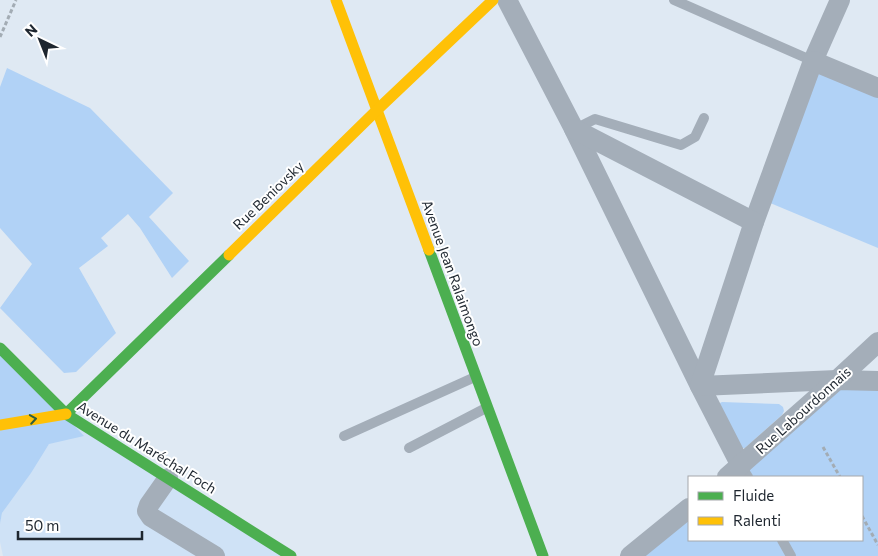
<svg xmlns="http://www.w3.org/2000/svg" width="878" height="556" font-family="Commissioner,sans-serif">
	<rect width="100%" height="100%" fill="#dfe9f3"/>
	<polygon fill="#cfe2f6" points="66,414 291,556 3,556 0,542 0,524 2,513 49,444"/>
	<g fill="#b1d2f6">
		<polygon points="7,68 90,108 173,193 149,217 189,261 172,278 140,228 128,214 101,238 108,246 79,268 116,333 76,372 64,373 0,308 32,264 0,228 0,87"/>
		<polygon points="819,70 878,96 878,248 763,200"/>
		<polygon points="0,348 84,436 49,444 31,473 2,513 0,524"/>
		<polygon points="837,380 878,381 878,556 632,556 689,509 689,540 862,540 862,477 727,477"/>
		<polygon points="722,402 779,404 783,407 784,411 782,415 745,448 742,448 718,404"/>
	</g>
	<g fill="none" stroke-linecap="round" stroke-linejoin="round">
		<g stroke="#a3acb4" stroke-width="3" stroke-dasharray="4 2.5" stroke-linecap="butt">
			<polyline points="0,37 16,0"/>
			<polyline points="823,447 840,477"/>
			<polyline points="862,516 878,545"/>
		</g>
		<g stroke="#a4aeb9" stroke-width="10">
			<polyline points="674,0 813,61"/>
			<polyline points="575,129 595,119 681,145 695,137 704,118"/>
			<polyline points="344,436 475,377"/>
			<polyline points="409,448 486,408"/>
			<polyline points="741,466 748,477"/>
			<polyline points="782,540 791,556"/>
		</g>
		<g stroke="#a4aeb9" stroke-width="20">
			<polyline points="507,0 574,129 700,386 741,466"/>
			<polyline points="840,0 813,61 754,222 700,386 837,380 878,381"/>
			<polyline points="813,61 878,88"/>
			<polyline points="574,129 754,222"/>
			<polyline points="727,477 837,380 878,342"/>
			<polyline points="168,478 149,505 147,511 151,517 215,556"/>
			<polyline points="630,556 689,508"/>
		</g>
		<g stroke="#4caf50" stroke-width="11">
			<polyline points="429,250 543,556"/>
			<polyline points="0,348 66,414 291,556"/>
			<polyline points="66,414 229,255"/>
		</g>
		<g stroke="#ffc107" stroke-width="11">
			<polyline points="336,0 429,250"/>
			<polyline points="229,255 377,110 493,0"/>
			<polyline points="0,425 66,414"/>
		</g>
	</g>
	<defs><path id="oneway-chevron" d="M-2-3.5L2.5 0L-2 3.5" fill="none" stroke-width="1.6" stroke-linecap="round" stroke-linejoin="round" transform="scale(1.25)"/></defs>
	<use stroke="#305d3c" href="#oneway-chevron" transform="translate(33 419) rotate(-9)"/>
	<g text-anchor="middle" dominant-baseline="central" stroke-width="4" stroke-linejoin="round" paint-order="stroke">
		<g font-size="14" fill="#1e262f" stroke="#fff">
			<text transform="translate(268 195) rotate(-44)">Rue Beniovsky</text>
			<text transform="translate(453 273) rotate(70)">Avenue Jean Ralaimongo</text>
			<text transform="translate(803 410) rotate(-42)">Rue Labourdonnais</text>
			<text transform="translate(147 447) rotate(32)">Avenue du Maréchal Foch</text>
		</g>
	</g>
	<rect x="688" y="476" width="175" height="65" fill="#ffffff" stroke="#a5a8ac"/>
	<rect x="698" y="492" width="25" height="8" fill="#4caf50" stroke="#a5a8ac"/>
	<text x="733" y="501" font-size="15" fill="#1e262f">Fluide</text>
	<rect x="698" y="517" width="25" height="8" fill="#ffc107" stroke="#a5a8ac"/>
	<text x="733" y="526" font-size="15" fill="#1e262f">Ralenti</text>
	<g transform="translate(40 40) rotate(317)" stroke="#ffffff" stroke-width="4" paint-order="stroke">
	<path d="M0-4L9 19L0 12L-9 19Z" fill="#1e262f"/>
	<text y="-8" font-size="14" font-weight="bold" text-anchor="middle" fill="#1e262f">N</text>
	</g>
	<path d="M18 531v8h124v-8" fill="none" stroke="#1e262f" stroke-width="2.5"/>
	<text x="25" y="531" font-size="15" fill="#1e262f" stroke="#ffffff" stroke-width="4" paint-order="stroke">50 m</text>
</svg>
